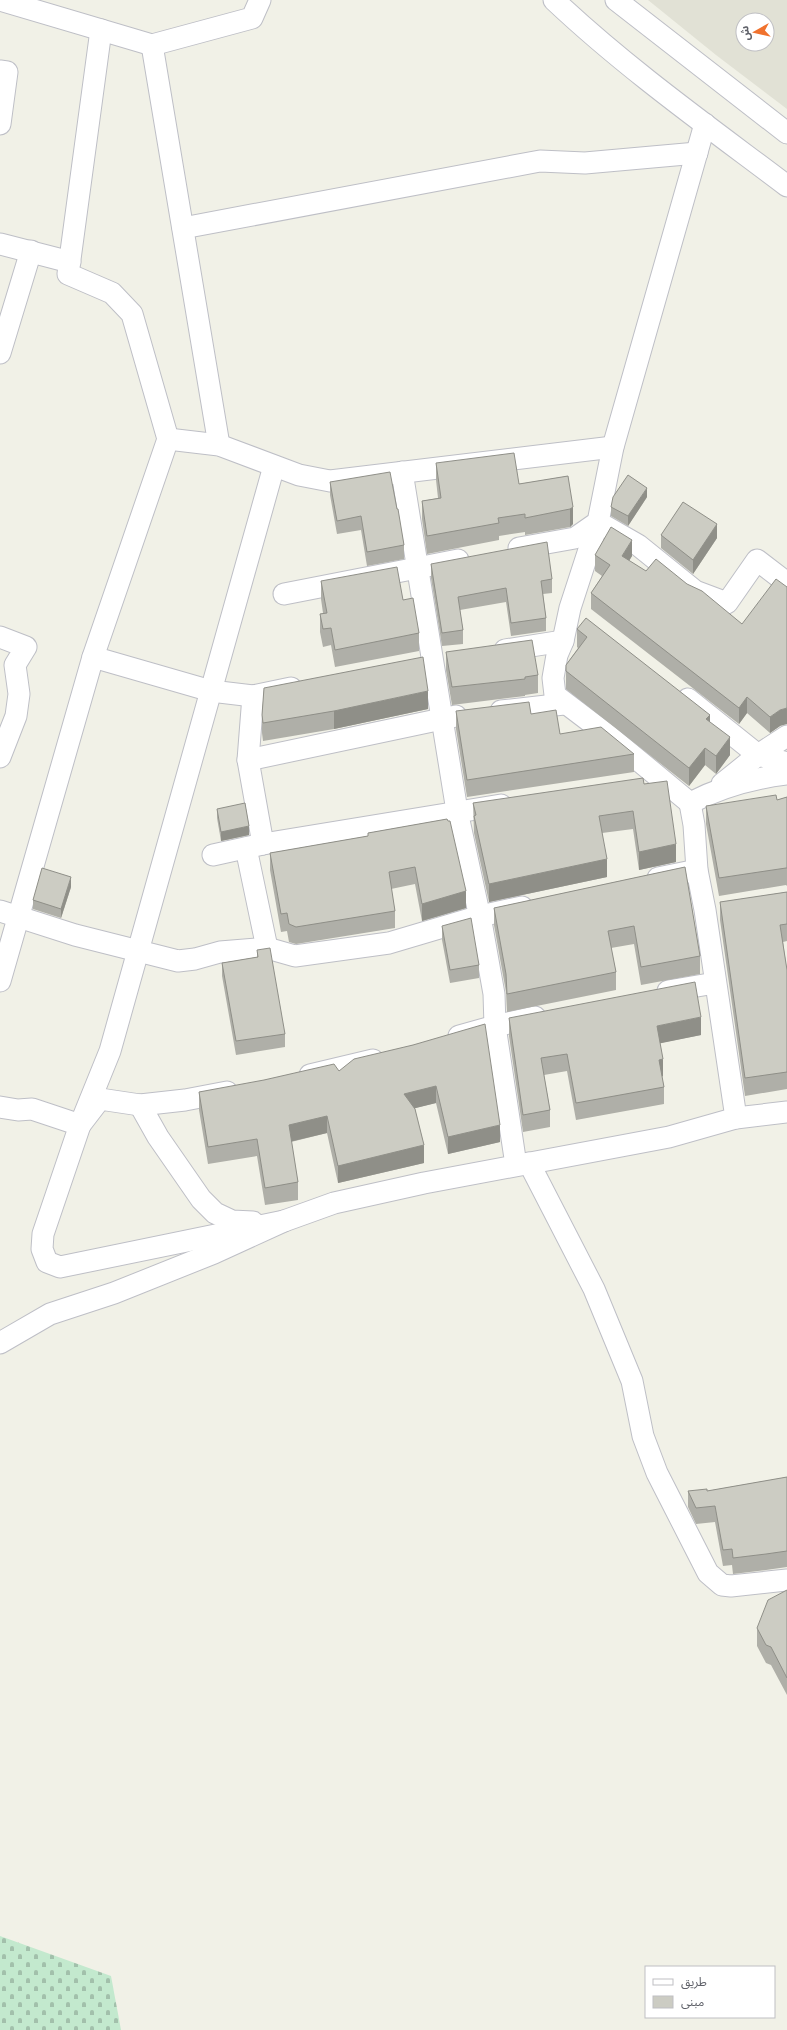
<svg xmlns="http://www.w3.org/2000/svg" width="787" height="2030" font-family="'Space Grotesk','Noto Sans Arabic',sans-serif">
	<defs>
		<pattern id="cemetery-stones" width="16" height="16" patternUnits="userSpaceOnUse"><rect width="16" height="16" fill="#c3e9ce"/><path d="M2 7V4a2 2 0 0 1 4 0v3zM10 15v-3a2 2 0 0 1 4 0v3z" fill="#a2c0ab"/></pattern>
	</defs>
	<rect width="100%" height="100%" fill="#f1f1e7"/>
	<path fill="#e1e1d5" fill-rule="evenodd" d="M648,0H787V109L716,55ZM743,20H767V44H743Z"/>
	<polygon fill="url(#cemetery-stones)" points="0,1936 111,1976 121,2030 0,2030"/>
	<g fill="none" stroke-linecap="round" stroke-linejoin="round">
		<defs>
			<g id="minor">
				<polyline points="0,0 152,45 252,18 260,0"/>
				<path d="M554,0C626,68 709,127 787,186"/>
				<polyline points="616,0 787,133"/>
				<polyline points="152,45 219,445"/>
				<polyline points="0,71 7,72 0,124"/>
				<polyline points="183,228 540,161 585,163 697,153"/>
				<polyline points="0,244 70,262"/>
				<polyline points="0,353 31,251"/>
				<polyline points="168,439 219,445 299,475 330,481 613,447"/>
				<polyline points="274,466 110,1051 80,1125 43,1234 42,1249 47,1262 60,1267 284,1221"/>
				<polyline points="402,472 457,811 482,927 494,994 495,1026 516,1165"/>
				<polyline points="519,548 575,538 598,522 613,447 705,124"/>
				<polyline points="284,594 458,560"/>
				<polyline points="0,637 26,647 15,665 19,694 16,716 0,757"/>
				<polyline points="505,650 563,641"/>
				<polyline points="93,657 211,691 253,696 291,688"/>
				<polyline points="253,696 248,760 263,844"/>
				<polyline points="688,699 758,755 787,763"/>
				<polyline points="501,711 564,704"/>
				<polyline points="248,760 456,716"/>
				<polyline points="722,784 758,755 787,736"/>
				<polyline points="690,803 609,736 555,695 553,678 557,655 563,641 570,608 598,522 638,545 695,591 727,603 757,560 787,583"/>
				<polyline points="246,848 267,948"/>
				<polyline points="213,855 263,844 501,805"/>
				<polyline points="658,878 697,870"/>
				<polyline points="0,911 75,935 178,961 195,959 220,952 267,948 295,956 389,943 480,916 522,907"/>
				<polyline points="0,981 93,657 168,439 132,314 112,293 68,274 101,30"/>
				<polyline points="668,991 715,983"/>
				<polyline points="459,1036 495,1026 535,1017"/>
				<polyline points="310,1075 373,1060"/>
				<polyline points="140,1105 158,1137 201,1199 215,1213 232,1221 253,1222"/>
				<polyline points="0,1107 18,1110 32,1109 80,1125 100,1099 140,1105 185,1100 227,1092"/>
				<path d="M736,1118L705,910L697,870L694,825L690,803C721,787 753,778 787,774"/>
				<polyline points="529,1163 594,1289 632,1381 643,1436 657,1473 708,1573 722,1585 731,1586 787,1580"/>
				<polyline points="0,1343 50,1314 114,1293 214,1253 284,1221 334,1203 424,1183 669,1137 736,1118 787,1112"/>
			</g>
		</defs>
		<use href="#minor" stroke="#bebfc6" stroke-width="23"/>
		<use href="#minor" stroke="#fff" stroke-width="21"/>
	</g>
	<g fill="#afafa8">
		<polygon points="436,463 519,484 568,476 573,524 570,527 525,535 525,532 499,536 499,540 427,554 422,519 422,501 438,498 436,480"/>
		<polygon points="330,482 397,509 404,545 404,559 367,566 361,530 337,534 330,495"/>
		<polygon points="647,497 628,526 611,516 611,507"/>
		<polygon points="661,535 717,538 693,574 661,548"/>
		<polygon points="595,555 632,556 629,561 780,726 770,733 747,713 739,724 591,609 591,593 602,576 595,571"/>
		<polygon points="431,564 552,579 552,593 543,594 546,618 546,631 511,636 506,602 460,610 463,630 463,644 442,646 431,578"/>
		<polygon points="321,581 403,600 419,633 419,651 335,667 331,645 323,647 320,632 320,614 323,613 321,599"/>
		<polygon points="577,629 710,722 730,755 716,774 705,765 689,786 566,689 566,665 578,648 577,647"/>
		<polygon points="446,652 538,675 538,693 525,695 525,696 452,705 446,670"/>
		<polygon points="264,688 428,709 334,729 263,741 262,733 262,715"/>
		<polygon points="456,711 531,714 560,734 634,754 634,772 467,797 456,729"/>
		<polygon points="644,784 676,862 639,870 633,829 602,833 607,877 489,902 474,833 473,803"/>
		<polygon points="787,797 787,886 786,885 719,896 706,824 706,806 777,800"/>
		<polygon points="217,809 249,835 221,841 217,818"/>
		<polygon points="447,819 466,908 422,921 415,884 391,889 395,911 395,928 296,944 289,942 287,931 281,932 270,870 270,853 368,836 368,833"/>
		<polygon points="685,867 700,956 700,974 641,985 634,944 611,948 616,972 616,990 507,1012 506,992 494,925 494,908"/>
		<polygon points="71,887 61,918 33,909 33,900"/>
		<polygon points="787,892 787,941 783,942 787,970 787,1089 745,1096 720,920 720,902"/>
		<polygon points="442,926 479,965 479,978 450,983 442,940"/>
		<polygon points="257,950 285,1034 285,1047 236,1055 222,976 222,963 257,957"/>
		<polygon points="509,1018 701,1035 660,1043 663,1076 662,1077 664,1087 664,1104 576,1120 567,1071 544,1075 550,1110 550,1127 523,1132 509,1036"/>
		<polygon points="413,1045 500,1142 448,1154 436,1103 415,1108 424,1163 338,1183 327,1133 291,1142 298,1182 298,1200 265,1205 257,1156 208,1164 199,1110 199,1092 339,1071"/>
		<polygon points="787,1477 787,1567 766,1570 733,1574 732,1565 723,1566 715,1522 696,1524 688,1507 688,1491 707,1491"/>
		<polygon points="787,1590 787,1695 771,1665 766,1663 757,1646 757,1628"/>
	</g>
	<g fill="#8f8f88">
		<polygon points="647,488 647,497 628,526 628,516"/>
		<polygon points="573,507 573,524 570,527 570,509"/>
		<polygon points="717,524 717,538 693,574 693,560"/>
		<polygon points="632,540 632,556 622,572 622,556"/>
		<polygon points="428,691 428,709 334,729 334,711"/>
		<polygon points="747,697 747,713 739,724 739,708"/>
		<polygon points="787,708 787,724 780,726 770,733 770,717 780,710"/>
		<polygon points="710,715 710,733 706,719"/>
		<polygon points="730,737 730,755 716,774 716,756"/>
		<polygon points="705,748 705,765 689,786 689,768"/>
		<polygon points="249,826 249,835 221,841 221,832"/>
		<polygon points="676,844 676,862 639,870 639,852"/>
		<polygon points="607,859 607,877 489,902 489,884"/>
		<polygon points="71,877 71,887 61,918 61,909"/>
		<polygon points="466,891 466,908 422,921 422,904"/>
		<polygon points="701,1017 701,1035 657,1044 657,1026"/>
		<polygon points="663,1059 663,1076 659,1077 659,1060"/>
		<polygon points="436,1086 436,1103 404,1111 404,1094"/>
		<polygon points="327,1116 327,1133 289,1142 289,1125"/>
		<polygon points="500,1125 500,1142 448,1154 448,1137"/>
		<polygon points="424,1145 424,1163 338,1183 338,1166"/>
	</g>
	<g fill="#ccccc3" stroke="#8f8f88">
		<polygon points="514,453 519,484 568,476 573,507 570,509 525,518 525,514 498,518 499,523 427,536 422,501 441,498 436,463"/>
		<polygon points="390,472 397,509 398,509 404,545 367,552 361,516 337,521 330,482"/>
		<polygon points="628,475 647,488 628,516 611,507 613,497"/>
		<polygon points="683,502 717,524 693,560 661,535"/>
		<polygon points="611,527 632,540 622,556 646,571 656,559 687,584 702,591 742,624 776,579 787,587 787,708 780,710 770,717 747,697 739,708 591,593 610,565 595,555"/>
		<polygon points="547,542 552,579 541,581 546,618 511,623 506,588 458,597 463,630 442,633 431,564"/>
		<polygon points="397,567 403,600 413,598 419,633 335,650 331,628 323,629 320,614 327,613 321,581"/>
		<polygon points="586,618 710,715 706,719 730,737 716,756 705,748 689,768 566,671 566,665 587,637 577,629"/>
		<polygon points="532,640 538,675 525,677 525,679 452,687 446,652"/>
		<polygon points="423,657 428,691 334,711 263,723 262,715 264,688"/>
		<polygon points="529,702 531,714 556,710 560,734 601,727 634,754 467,780 456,711"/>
		<polygon points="643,778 644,784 667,781 676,844 639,852 633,811 599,816 607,859 489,884 474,816 476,815 473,803"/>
		<polygon points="776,795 777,800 787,797 787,868 786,868 719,878 706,806"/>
		<polygon points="245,803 249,826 221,832 217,809"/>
		<polygon points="447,819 448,821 450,821 466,891 422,904 415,867 389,872 395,911 296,927 289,924 287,913 281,914 270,853 368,836 368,833"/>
		<polygon points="685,867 700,956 641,967 634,926 608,931 616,972 507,994 506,974 494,908"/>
		<polygon points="42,868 71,877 61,909 33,900"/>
		<polygon points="787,892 787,924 780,925 787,970 787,1072 745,1078 720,902"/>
		<polygon points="471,918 479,965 450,970 442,926"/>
		<polygon points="270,948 285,1034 236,1041 222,963 258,957 257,950"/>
		<polygon points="695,982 701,1017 657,1026 663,1059 659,1060 664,1087 576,1103 567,1054 541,1058 550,1110 523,1115 509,1018"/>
		<polygon points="485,1024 500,1125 448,1137 436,1086 404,1094 415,1109 424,1145 338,1166 327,1116 289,1125 298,1182 265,1188 257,1139 208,1147 199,1092 264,1080 334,1064 339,1071 354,1059 413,1045"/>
		<polygon points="787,1477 787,1551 766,1554 733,1558 732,1549 723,1550 715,1506 696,1508 688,1491 707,1489 707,1491"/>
		<polygon points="787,1590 787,1678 771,1647 766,1645 757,1628 768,1600"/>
	</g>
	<rect x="645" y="1966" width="130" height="52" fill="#ffffff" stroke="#bfbfc3"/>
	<rect x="653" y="1979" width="20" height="6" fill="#ffffff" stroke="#bfbfc3"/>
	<text x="681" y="1986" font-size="12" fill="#5e6068">طريق</text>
	<rect x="653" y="1996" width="20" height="12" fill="#ccccc3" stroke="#bfbfc3"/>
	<text x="681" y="2006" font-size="12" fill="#5e6068">مبنى</text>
	<g transform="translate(755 32) rotate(262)"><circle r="19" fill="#ffffff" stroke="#bfbfc3"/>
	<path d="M0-3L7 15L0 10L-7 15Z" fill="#f0722e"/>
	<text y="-6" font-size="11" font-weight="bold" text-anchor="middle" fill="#5e6068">ش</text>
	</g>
</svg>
